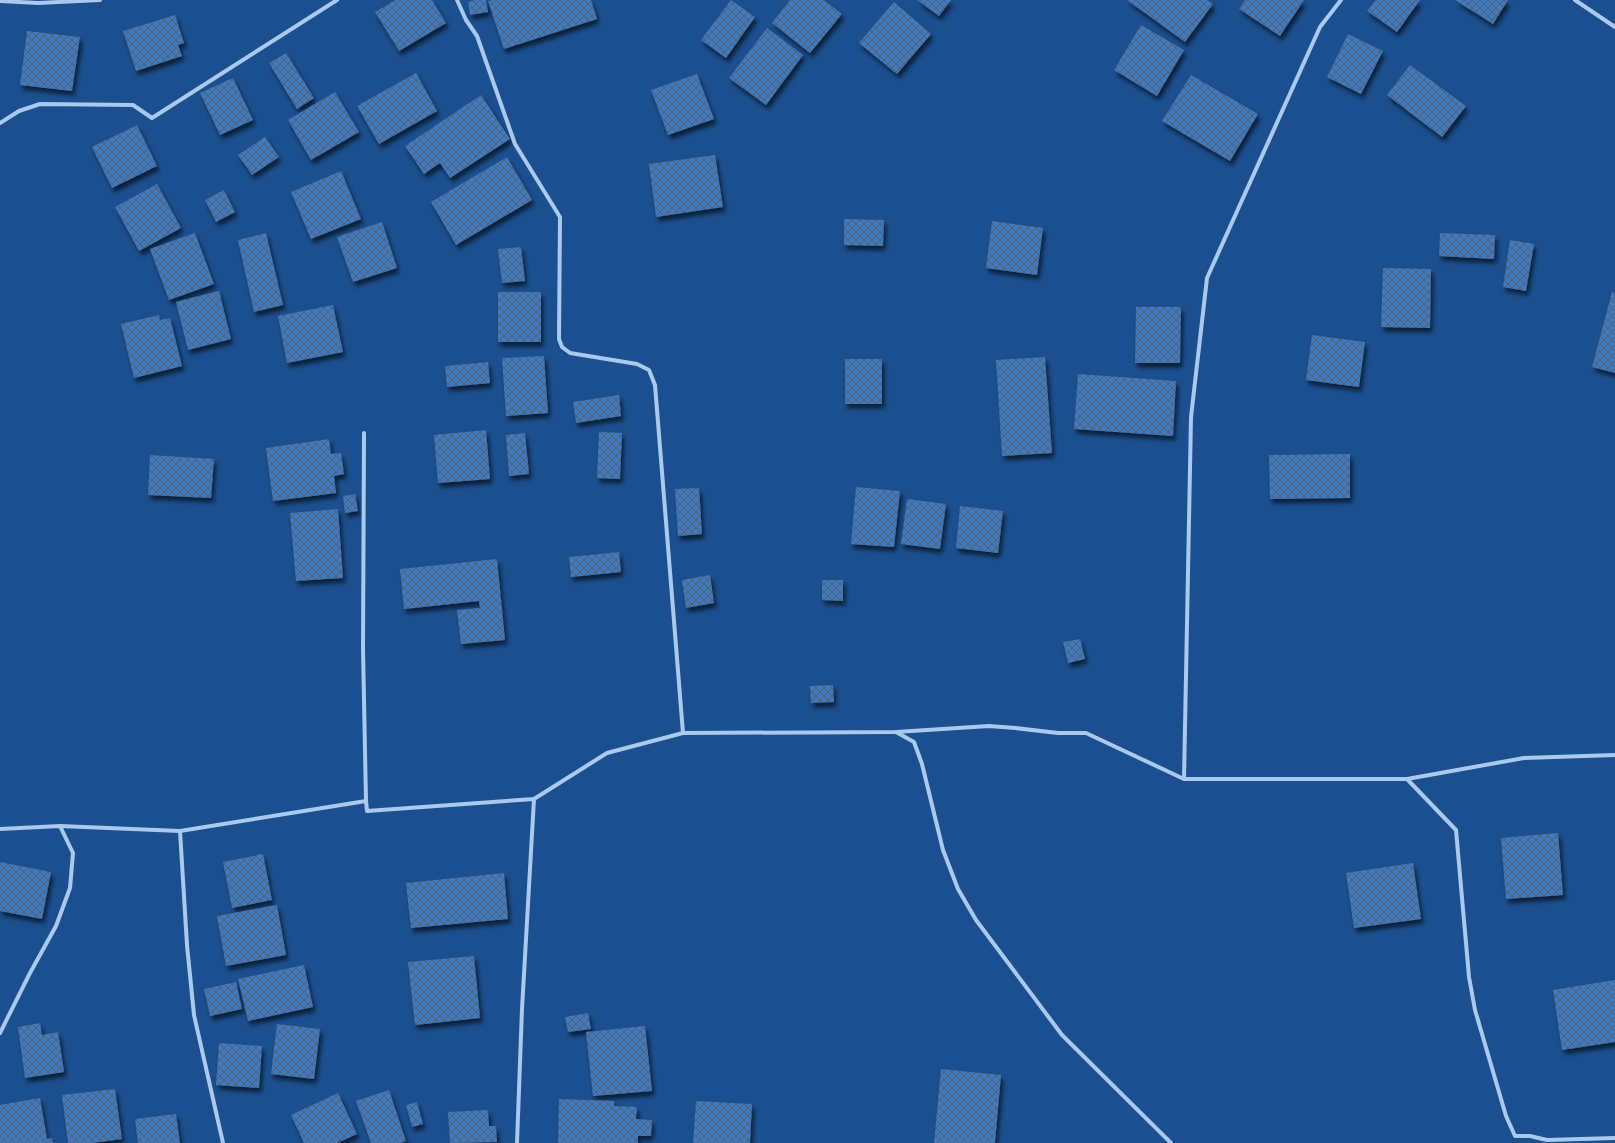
<svg xmlns="http://www.w3.org/2000/svg" width="1615" height="1143" font-family="'Varela Round',sans-serif">
	<defs>
		<pattern id="building-cross-hatch" width="8" height="8" patternUnits="userSpaceOnUse"><rect width="8" height="8" fill="#4478b7"/><path d="M0 0l8 8M0 8l8-8" fill="none" stroke="#486282"/></pattern>
		<filter id="shadow"><feDropShadow dx="2.5" dy="4.5" stdDeviation="2" flood-color="#0009"/></filter>
	</defs>
	<rect width="100%" height="100%" fill="#1b4f8f"/>
	<g fill="url(#building-cross-hatch)" filter="url(#shadow)">
		<polygon points="396,0 432,0 446,23 399,51 375,12"/>
		<polygon points="475,0 486,0 488,12 470,15 468,2"/>
		<polygon points="492,0 591,0 597,19 504,49 488,1"/>
		<polygon points="731,0 755,17 726,58 701,40"/>
		<polygon points="790,0 824,0 842,14 810,53 772,23"/>
		<polygon points="917,0 951,0 939,16"/>
		<polygon points="1127,0 1207,0 1213,4 1185,42"/>
		<polygon points="1245,0 1304,0 1280,36 1239,9"/>
		<polygon points="1376,0 1420,0 1397,32 1367,11"/>
		<polygon points="1455,0 1508,0 1493,24"/>
		<polygon points="894,2 931,34 897,74 859,43"/>
		<polygon points="175,15 184,43 178,45 182,56 136,71 123,31"/>
		<polygon points="1141,25 1184,50 1157,96 1114,70"/>
		<polygon points="767,28 803,55 766,105 729,78"/>
		<polygon points="27,31 80,37 72,91 20,85"/>
		<polygon points="1348,34 1383,51 1361,94 1327,77"/>
		<polygon points="286,53 314,98 297,109 269,63"/>
		<polygon points="1410,65 1466,106 1442,137 1387,95"/>
		<polygon points="416,73 437,111 379,144 357,106"/>
		<polygon points="697,74 714,119 668,135 651,90"/>
		<polygon points="1191,75 1258,114 1230,161 1162,121"/>
		<polygon points="233,78 253,120 220,135 200,93"/>
		<polygon points="335,92 359,132 311,160 288,120"/>
		<polygon points="481,95 510,139 450,178 440,163 424,174 405,146"/>
		<polygon points="137,125 157,166 112,188 92,147"/>
		<polygon points="265,137 279,157 252,175 238,155"/>
		<polygon points="715,155 723,207 656,217 649,164"/>
		<polygon points="507,157 532,200 456,245 431,202"/>
		<polygon points="341,171 361,219 311,239 291,192"/>
		<polygon points="157,184 181,228 139,251 115,207"/>
		<polygon points="224,190 235,212 216,222 205,200"/>
		<polygon points="844,219 884,220 883,246 844,245"/>
		<polygon points="992,221 1043,228 1037,275 986,268"/>
		<polygon points="382,222 397,268 353,282 337,237"/>
		<polygon points="195,233 214,284 169,300 150,249"/>
		<polygon points="266,233 283,305 254,312 238,240"/>
		<polygon points="1440,233 1495,235 1494,259 1439,256"/>
		<polygon points="1510,240 1534,244 1526,291 1503,287"/>
		<polygon points="521,247 525,281 502,283 498,249"/>
		<polygon points="1383,268 1431,269 1430,328 1381,327"/>
		<polygon points="219,291 231,339 188,350 176,302"/>
		<rect x="498" y="292" width="43" height="50"/>
		<polygon points="1612,292 1615,293 1615,373 1592,367"/>
		<polygon points="333,305 343,352 287,363 278,316"/>
		<polygon points="1136,307 1181,307 1180,363 1135,363"/>
		<polygon points="159,315 160,320 170,318 182,366 134,378 121,324"/>
		<polygon points="1312,335 1365,342 1359,387 1306,380"/>
		<polygon points="544,356 548,413 506,416 502,358"/>
		<polygon points="1045,357 1052,453 1002,456 996,360"/>
		<rect x="845" y="359" width="37" height="45"/>
		<polygon points="488,362 490,383 447,387 445,366"/>
		<polygon points="1078,374 1176,381 1173,436 1074,429"/>
		<polygon points="619,395 621,416 576,423 573,402"/>
		<polygon points="486,430 490,479 438,483 434,435"/>
		<polygon points="599,432 622,433 620,479 597,478"/>
		<polygon points="525,433 529,474 509,476 506,435"/>
		<polygon points="329,439 331,454 341,453 344,474 334,476 336,493 273,501 266,448"/>
		<polygon points="1350,454 1350,498 1270,499 1269,455"/>
		<polygon points="150,455 214,459 211,498 148,495"/>
		<polygon points="856,487 900,491 894,547 851,544"/>
		<polygon points="699,488 702,534 678,536 675,489"/>
		<polygon points="355,494 358,511 345,513 343,496"/>
		<polygon points="907,499 946,504 940,549 901,544"/>
		<polygon points="960,506 1003,511 998,553 956,548"/>
		<polygon points="338,509 343,578 296,581 290,513"/>
		<polygon points="619,552 621,572 571,577 569,557"/>
		<polygon points="497,559 505,640 461,644 457,610 480,608 479,601 404,609 400,569"/>
		<polygon points="710,575 714,603 686,608 682,580"/>
		<polygon points="822,580 843,580 843,601 822,600"/>
		<polygon points="1080,639 1085,659 1068,663 1063,642"/>
		<polygon points="833,685 834,702 811,703 810,686"/>
		<polygon points="1558,833 1563,895 1506,899 1501,838"/>
		<polygon points="263,854 272,900 232,908 223,862"/>
		<polygon points="0,862 51,872 42,919 0,911"/>
		<polygon points="1413,863 1421,919 1354,928 1346,873"/>
		<polygon points="504,873 508,919 411,928 406,883"/>
		<polygon points="277,905 286,955 226,966 217,916"/>
		<polygon points="474,956 480,1018 415,1025 408,962"/>
		<polygon points="304,965 313,1007 248,1021 238,979"/>
		<polygon points="1615,980 1615,1042 1562,1050 1553,990"/>
		<polygon points="236,982 242,1009 210,1016 204,989"/>
		<polygon points="588,1013 591,1029 568,1032 565,1017"/>
		<polygon points="40,1023 42,1035 58,1032 64,1072 25,1078 18,1027"/>
		<polygon points="277,1024 320,1029 314,1079 271,1074"/>
		<polygon points="645,1026 652,1091 593,1096 586,1032"/>
		<polygon points="219,1043 262,1046 259,1088 216,1085"/>
		<polygon points="941,1069 1001,1075 995,1143 934,1143"/>
		<polygon points="115,1089 122,1139 92,1143 68,1143 62,1095"/>
		<polygon points="389,1090 406,1141 401,1143 371,1143 356,1101"/>
		<polygon points="338,1093 357,1134 337,1143 304,1143 291,1115"/>
		<polygon points="40,1098 47,1139 52,1138 53,1143 0,1143 0,1105"/>
		<polygon points="559,1099 614,1101 614,1106 637,1107 636,1119 652,1120 651,1136 638,1136 638,1143 558,1143"/>
		<polygon points="696,1101 752,1104 750,1143 693,1143"/>
		<polygon points="417,1102 423,1124 412,1127 406,1105"/>
		<polygon points="488,1110 489,1126 496,1126 497,1142 450,1143 448,1112"/>
		<polygon points="176,1114 180,1143 138,1143 135,1119"/>
	</g>
	<g fill="none" stroke-linecap="round" stroke-linejoin="round">
		<g stroke="#a9c9ee" stroke-width="4">
			<polyline points="457,0 466,20 477,36 515,144 560,217 559,339 562,347 570,353 637,364 649,370 655,385 683,733"/>
			<polyline points="1575,0 1615,27"/>
			<polyline points="0,1 38,3 100,0"/>
			<polyline points="0,123 19,111 40,104 133,105 152,118 337,0"/>
			<polyline points="364,433 363,649 366,801"/>
			<polyline points="896,732 914,742 922,764 943,850 958,889 976,920 1062,1035 1171,1143"/>
			<polyline points="1184,779 1191,417 1207,278 1320,27 1341,0"/>
			<polyline points="1407,779 1456,830 1469,977 1475,1010 1506,1116 1515,1136 1530,1136 1547,1140 1615,1138"/>
			<polyline points="0,829 60,826 180,831 366,801 367,811 534,799 607,753 683,733 896,732 989,726 1015,728 1058,733 1086,733 1184,779 1407,779 1524,758 1615,755"/>
			<polyline points="180,831 187,945 194,1015 223,1143"/>
			<polyline points="0,1033 30,973 56,926 70,888 73,853 60,826"/>
			<polyline points="517,1143 522,1009 534,799"/>
		</g>
	</g>
</svg>
